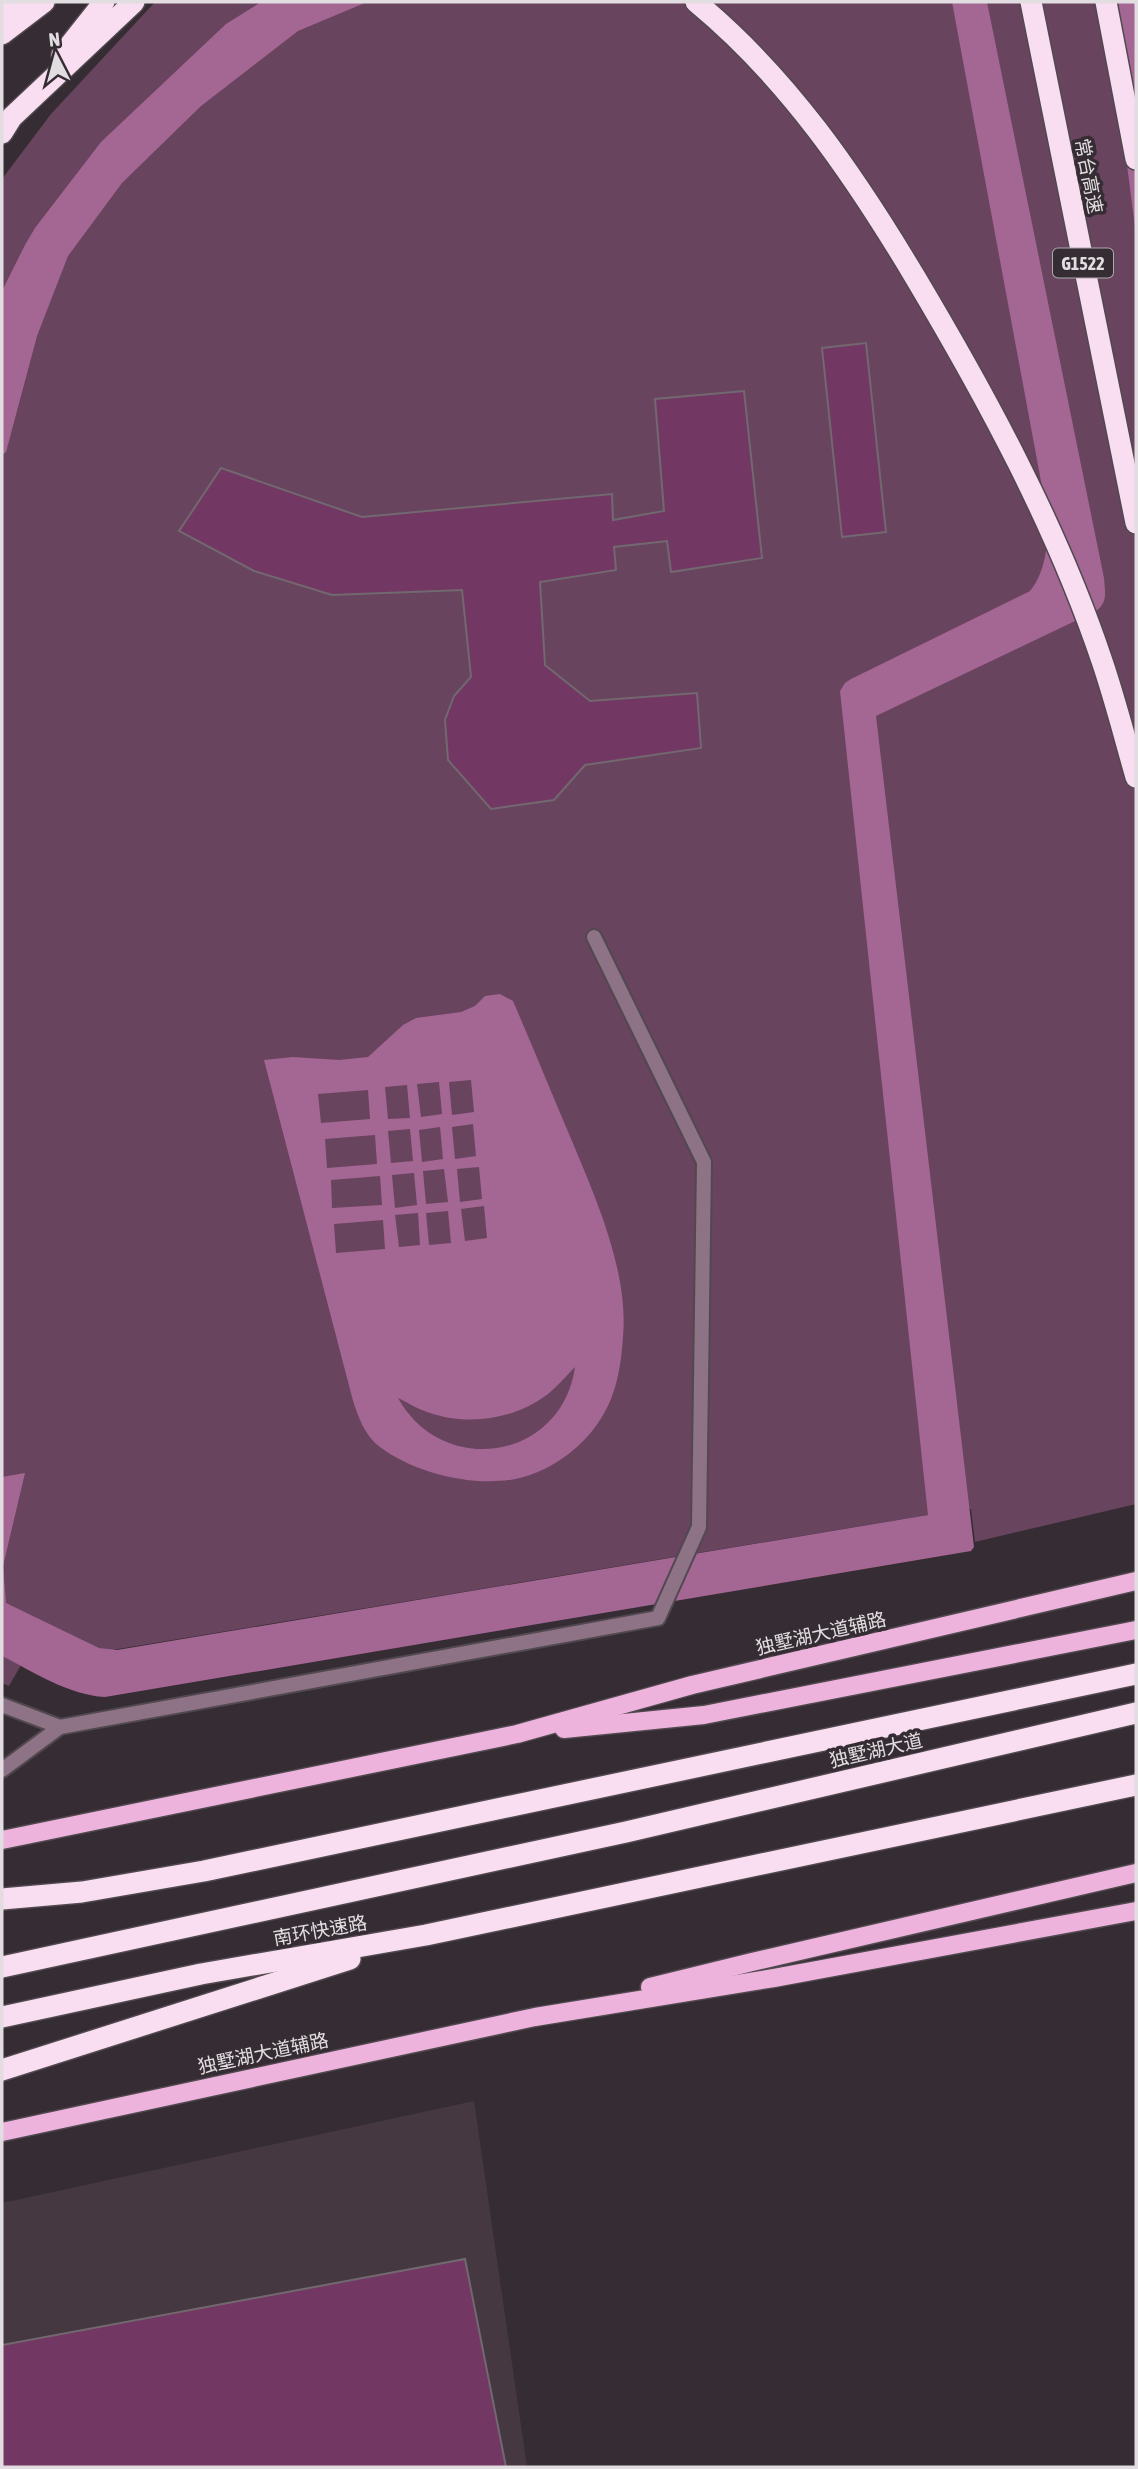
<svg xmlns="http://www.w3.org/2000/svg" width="1138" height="2469" font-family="'Asap Condensed','Noto Sans SC',sans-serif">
	<rect width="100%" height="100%" fill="#352d33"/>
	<polygon fill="#453841" points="474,2101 527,2467 2,2467 2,2203"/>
	<polygon fill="#69445e" points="155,2 1136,2 1136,1504 975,1542 971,1509 928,1515 21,1665 9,1686 2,1683 2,179 51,114"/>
	<g fill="#a46693" fill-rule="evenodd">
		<polygon points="261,2 367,2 298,31 201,106 122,183 68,256 37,336 6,452 2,455 2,291 25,245 35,228 101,142 226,24"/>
		<path d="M952,2H987L1104,578C1105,592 1108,602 1096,611L876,716L974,1547L971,1551L105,1697C68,1695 34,1672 2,1656V1477L25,1473L3,1566L6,1603L99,1648L117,1650L928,1515L840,691L845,683L851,679L1030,591C1046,572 1048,543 1048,519Z"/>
		<polygon points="1106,2 1136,2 1136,235"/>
		<path d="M500,994L513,1001C532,1045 550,1089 569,1134C594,1194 629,1270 623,1337C621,1367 616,1398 598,1423C583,1446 554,1468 527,1476C483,1490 417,1475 380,1447C365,1436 357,1415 352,1397L264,1060L293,1057L339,1060L368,1057L403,1025L416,1018L461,1012L475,1006L485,996ZM471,1080L474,1112L452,1115L449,1082ZM439,1082L442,1114L421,1117L417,1084ZM407,1085L410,1118L388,1119L385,1087ZM368,1090L370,1119L321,1123L318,1094ZM473,1124L476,1156L455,1159L452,1127ZM440,1127L443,1159L422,1162L419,1130ZM410,1129L413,1161L391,1163L388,1131ZM375,1135L377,1164L327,1168L325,1139ZM479,1167L482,1199L460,1202L457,1169ZM444,1169L448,1202L426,1204L423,1171ZM414,1173L417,1205L395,1208L392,1175ZM380,1176L382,1205L332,1208L331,1180ZM484,1206L487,1238L465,1241L461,1209ZM448,1211L451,1243L429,1245L426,1213ZM418,1213L420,1245L399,1247L395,1215ZM383,1220L385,1249L336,1253L334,1224ZM575,1367C562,1460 443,1479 398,1398C405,1401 414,1407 422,1410C463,1427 513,1421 548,1394C558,1386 567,1375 575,1367Z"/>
	</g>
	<g fill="#723863" stroke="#72686f" stroke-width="2">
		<polygon points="866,343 886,532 842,537 822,348"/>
		<polygon points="744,391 762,558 671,572 667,541 614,547 616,570 540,582 545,665 590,701 697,693 701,748 585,765 554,800 491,809 448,760 445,720 454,696 471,677 462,590 332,595 254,571 179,531 221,468 362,517 612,494 613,520 664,511 655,399"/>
		<polygon points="465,2259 506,2467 2,2467 2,2345"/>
	</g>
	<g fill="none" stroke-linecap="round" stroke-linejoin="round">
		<defs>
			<g id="lane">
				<polyline points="2,1705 60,1727"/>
				<polyline points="2,1770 60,1727 658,1618 699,1527 704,1162 594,937"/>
			</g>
			<g id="primary">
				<polyline points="564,1729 704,1715 1136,1630"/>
				<polyline points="2,1840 517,1734 692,1685 1136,1581"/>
				<polyline points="650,1987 752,1962 1136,1873"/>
				<polyline points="2,2132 535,2017 774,1978 1136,1911"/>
			</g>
			<g id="highway">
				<path d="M696,2C788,78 854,175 915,277C987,398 1057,527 1102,661C1115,699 1125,739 1136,777"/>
				<polyline points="1031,2 1136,523"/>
				<polyline points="1106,2 1136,159"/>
				<polyline points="2,17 16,2"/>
				<polyline points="2,34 44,2"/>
				<polyline points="62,55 104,2"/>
				<polyline points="2,133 12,117 134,2"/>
				<polyline points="2,1899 82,1892 204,1871 1136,1674"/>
				<polyline points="2,1967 626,1832 1136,1713"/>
				<polyline points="2,2017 201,1974 426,1935 1136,1785"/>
				<polyline points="2,2070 350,1959"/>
			</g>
		</defs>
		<use href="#lane" stroke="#51494f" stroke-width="18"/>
		<use href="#primary" stroke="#51494f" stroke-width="21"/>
		<use href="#highway" stroke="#51494f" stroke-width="24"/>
		<use href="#lane" stroke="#8e7286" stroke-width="14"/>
		<use href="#primary" stroke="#edb3dc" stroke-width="18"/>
		<use href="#highway" stroke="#f9ddf0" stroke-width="21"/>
	</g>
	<g text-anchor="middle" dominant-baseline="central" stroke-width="7" stroke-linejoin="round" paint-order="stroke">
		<rect fill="#352d33" stroke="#aea8ac" stroke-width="2" x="1053" y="248.5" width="60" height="29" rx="5"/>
		<g font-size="18" font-weight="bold" fill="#e2dde0">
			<text x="1083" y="263">G1522</text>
		</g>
		<g font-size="19" fill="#e2dde0" stroke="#352d33">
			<text transform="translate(1089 176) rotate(79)">常台高速</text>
			<text transform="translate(821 1633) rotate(-13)">独墅湖大道辅路</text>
			<text transform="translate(876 1750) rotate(-13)">独墅湖大道</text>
			<text transform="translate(320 1930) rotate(-10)">南环快速路</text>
			<text transform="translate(263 2053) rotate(-12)">独墅湖大道辅路</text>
		</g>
	</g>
	<rect width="1138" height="2469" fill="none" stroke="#e2dde0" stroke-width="7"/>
	<g transform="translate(56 56) rotate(354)" stroke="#352d33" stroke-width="5" paint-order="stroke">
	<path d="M0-5L12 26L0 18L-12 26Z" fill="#e2dde0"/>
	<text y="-10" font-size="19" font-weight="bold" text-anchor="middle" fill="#e2dde0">N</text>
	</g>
</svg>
